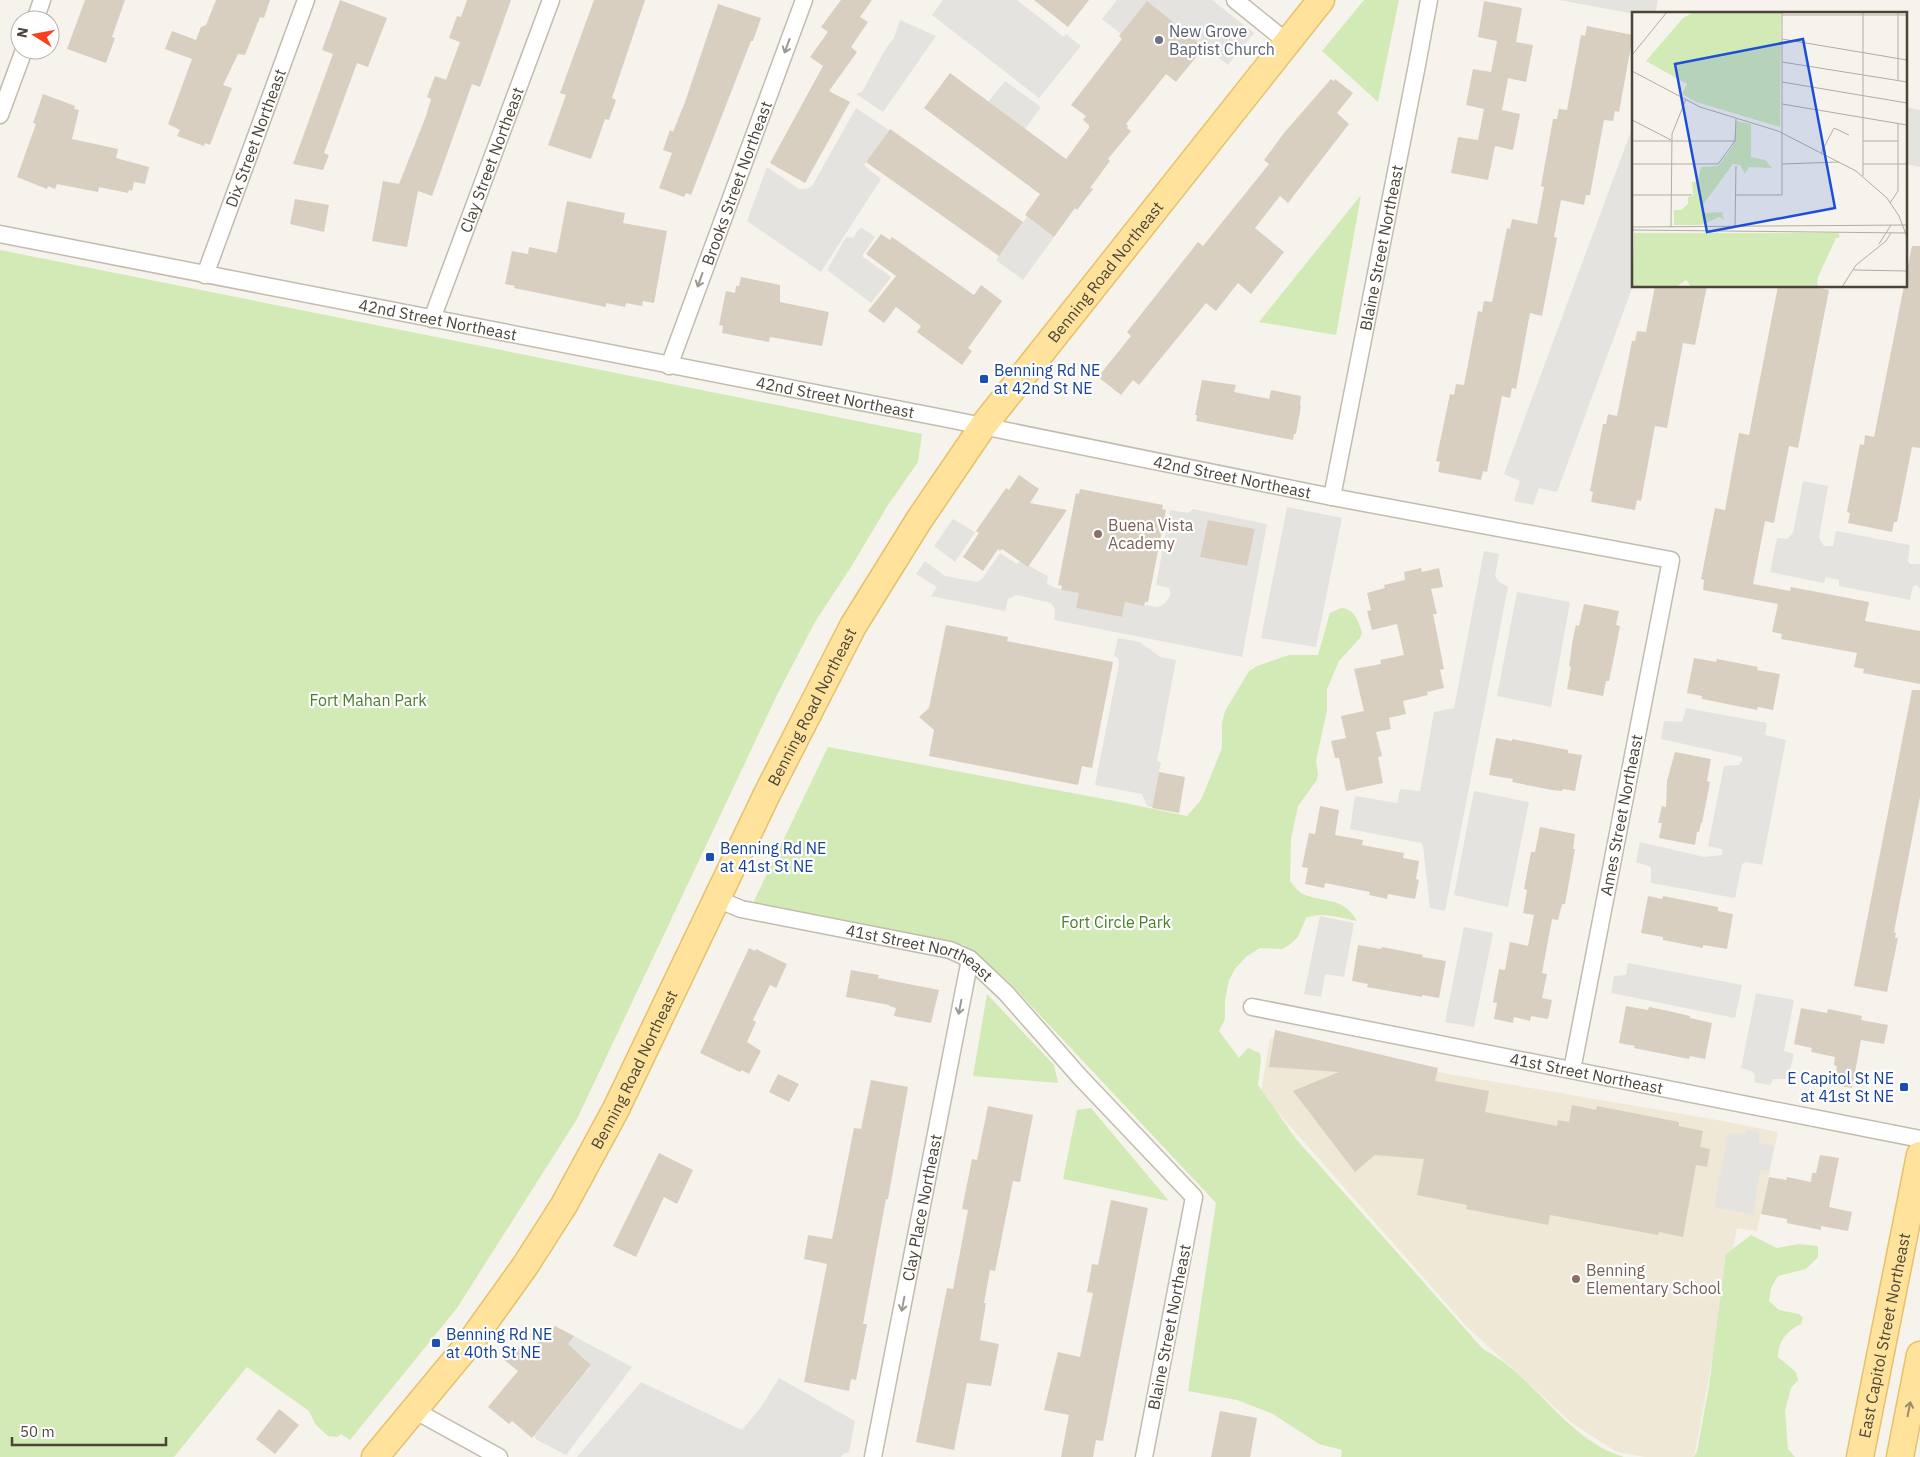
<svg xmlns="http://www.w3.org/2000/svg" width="1920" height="1457" viewBox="0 0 1920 1457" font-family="'IBM Plex Sans',sans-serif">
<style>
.education{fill:#efe8d6}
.green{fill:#d2eab5}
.parking{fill:#e5e3e0;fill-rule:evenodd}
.building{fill:#d8cfc1}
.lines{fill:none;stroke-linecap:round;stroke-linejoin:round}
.street-casing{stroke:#c2bbae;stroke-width:19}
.primary-casing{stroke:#e6c16a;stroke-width:29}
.street{stroke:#fff;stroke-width:16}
.primary{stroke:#ffe39c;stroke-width:26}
.oneway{stroke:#9c9892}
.oneway2{stroke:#9c8c66}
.worship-dot{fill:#6b7280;stroke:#fff;stroke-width:2}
.transit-dot{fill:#1a4fb4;stroke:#fff;stroke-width:2}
.education-dot{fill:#8d6e63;stroke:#fff;stroke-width:2}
.labels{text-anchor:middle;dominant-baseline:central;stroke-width:4.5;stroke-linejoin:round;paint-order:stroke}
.worship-label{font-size:16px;fill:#5b616d;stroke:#fff;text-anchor:start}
.street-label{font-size:16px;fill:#4b4439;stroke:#fff}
.transit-label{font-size:16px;fill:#164399;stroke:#fff;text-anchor:start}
.education-label{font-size:16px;fill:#785e54;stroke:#fff;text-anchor:start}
.park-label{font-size:16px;fill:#4a7f2a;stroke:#fff}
.inset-road{fill:none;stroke:#b2ada4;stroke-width:1}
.view{fill:#1d4ed8;fill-opacity:0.15;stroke:#1d4ed8;stroke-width:2.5}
.inset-edge{fill:none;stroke:#4b4439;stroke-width:2.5}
</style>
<rect width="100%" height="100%" fill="#f6f3ec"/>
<!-- education -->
<path class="education" d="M1270 1038 1420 1069 1723 1121 1778 1132 1757 1231 1737 1228 1694 1457H1645L1617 1452 1573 1424 1467 1327 1261 1093Z"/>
<!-- green -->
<g class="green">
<path d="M1364 0H1399L1378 102 1322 51Z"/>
<path d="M1361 195 1336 335 1259 322Z"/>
<path d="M0 250 922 434 918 462 888 505 851 567 815 622 777 695 577 1119 457 1308 350 1440 341 1434 337 1437 328 1436 315 1424 309 1411 247 1367 174 1457H0Z"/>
<path d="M1341 608C1355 609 1358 621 1362 632L1360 638 1339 661 1327 689V710L1316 761 1318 774 1317 780 1298 806 1291 839 1290 881C1294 886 1298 892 1305 895 1327 903 1343 897 1357 921 1340 918 1322 911 1306 918L1298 937 1288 946 1282 949 1260 948 1247 956 1235 969 1229 980 1225 1000V1019L1219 1031 1239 1058 1248 1048 1260 1053 1261 1059 1258 1085 1296 1139 1483 1349C1491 1354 1499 1358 1506 1364 1545 1394 1574 1442 1624 1457H1341L1342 1450 1319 1444 1273 1414 1237 1400 1188 1391 1216 1203 1007 980 964 945 753 903 828 747 1120 802 1187 816 1201 800 1222 748V723L1225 711 1249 671 1257 666 1289 655H1318L1330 613Z"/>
<path d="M987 994 1054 1065 1058 1083 973 1076Z"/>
<path d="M1091 1108 1169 1201 1063 1179 1077 1110Z"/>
<path d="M1751 1235 1777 1248 1799 1244 1818 1246V1257L1806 1269 1778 1276 1771 1288 1769 1301 1779 1310 1799 1314 1803 1318 1801 1324C1787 1331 1778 1341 1778 1357L1796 1372 1798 1380 1791 1388 1785 1411 1788 1449 1795 1457H1694L1697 1451 1709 1386 1726 1254Z"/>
</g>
<!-- parking -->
<g class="parking">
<path d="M943 0H1017L1064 37 1066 34 1081 46 1039 98 932 15Z"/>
<path d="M1117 0H1212L1254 33 1228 65 1147 2 1121 34 1102 19Z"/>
<path d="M1559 0H1658L1655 14H1634Z"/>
<path d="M900 20 936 36 883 112 856 94 862 92 886 48 894 38Z"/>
<path d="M1005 81 1041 107 1025 129 988 102Z"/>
<path d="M1906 107 1920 110V167L1906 164Z"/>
<path d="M856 108 889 130 864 165 881 179 821 272 747 221 767 167 799 189H806L812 186Z"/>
<path d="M1634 123V283L1557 492 1539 488 1533 505 1514 501 1520 481 1504 474Z"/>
<path d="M1027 217 1054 237 1023 280 996 260Z"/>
<path d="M862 228 875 237 862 256 891 277 871 303 827 270 846 237 853 238 859 229Z"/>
<path d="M1803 481 1828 486 1819 538 1824 546H1833L1836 531 1910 545 1908 561 1910 564H1920V589L1917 585 1913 586 1910 600 1839 586V580L1826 577 1824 583 1770 572 1777 538 1787 539 1793 533Z"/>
<path d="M1287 507 1342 518 1316 647 1261 638Z"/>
<path d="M1193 509 1267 524 1242 657 1054 620 1055 609 1051 603 1017 595 1008 599 1005 611 931 596 937 587 916 574 925 561 945 576 977 582 982 579 1000 553 1017 564 1019 561 1048 576 1047 583 1049 585 1061 590 1079 593 1077 608 1122 617 1125 602 1158 607 1165 603 1171 594 1169 588 1156 585 1170 510 1188 513ZM1208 520 1255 529 1247 566 1201 557Z"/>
<path d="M953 519 975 532 955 562 934 546Z"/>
<path d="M1484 551 1499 554 1495 576 1499 582 1508 587 1445 911 1430 908 1423 846 1421 843 1350 829 1355 796 1397 803 1400 789 1420 791 1434 712 1454 708Z"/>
<path d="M1517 592 1570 602 1551 707 1497 696Z"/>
<path d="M1118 638 1140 642 1160 657 1176 660 1157 761 1161 762 1152 807 1147 806 1142 794 1095 785 1119 664 1118 658 1114 656Z"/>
<path d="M1686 708 1767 723 1765 735 1786 740 1762 865 1746 862 1742 864 1735 898 1651 883V867L1636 862 1640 842 1704 857 1722 855 1723 851 1721 849 1708 846 1724 766 1739 765 1742 761V757L1661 739 1664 721 1682 722Z"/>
<path d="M1474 791 1529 802 1508 907 1454 895Z"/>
<path d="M1320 916 1354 923 1344 977 1325 974 1321 997 1304 994Z"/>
<path d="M1464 927 1493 933 1474 1027 1445 1022Z"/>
<path d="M1628 963 1742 985 1735 1018 1611 993 1614 976 1626 975Z"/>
<path d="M1756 993 1794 1000 1784 1051 1794 1054 1788 1076 1785 1079H1773L1770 1085 1754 1082 1755 1075 1751 1071 1741 1068Z"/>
<path d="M1746 1130 1759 1132V1143L1774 1146 1769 1170H1760L1753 1215 1714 1207 1729 1132 1745 1135Z"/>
<path d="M574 1336 632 1367 566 1455 537 1440 534 1436 591 1366 582 1356 581 1357 564 1347Z"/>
<path d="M779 1378 855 1421 849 1452 843 1454 841 1457H577L641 1382 742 1430 761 1407Z"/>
</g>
<!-- building -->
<g class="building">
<path d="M85 0H125L112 37 115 38 106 63 67 49Z"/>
<path d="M216 0H270L264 18 260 17 245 55 238 54 223 85 232 88 210 145 205 143 204 146 177 136 180 130 168 124 192 59 165 49 172 31 196 40 201 27 206 25Z"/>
<path d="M340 0 387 18 368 67 357 63 324 153 329 155 323 170 293 164 333 54 322 50Z"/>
<path d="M467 0H511L480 87 472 84 432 196 418 191 407 247 372 241 383 181 399 184 426 116 431 99 427 97 435 76 446 80 460 42 449 38 457 16 461 17Z"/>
<path d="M594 0H645L612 98 616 100 609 120 605 119 591 159 548 145 566 95 560 93Z"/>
<path d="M841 0H872L860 17 868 22 851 47 857 52 829 91 850 102 805 183 770 163 823 66 810 57 828 32 821 27Z"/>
<path d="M1034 0H1089L1068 27Z"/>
<path d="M1147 1 1204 47 1176 82 1166 74 1126 124 1128 126 1127 128 1131 131 1108 159 1110 161 1090 188 1093 189 1077 210 1075 208 1054 237 1025 215 1040 194 924 108 950 73 1066 159 1089 128V125L1083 120 1086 116 1071 105 1122 39 1119 36Z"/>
<path d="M1484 1 1522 8 1516 42 1533 45 1526 82 1508 78 1502 110 1520 114 1513 150 1495 146 1488 180 1451 173 1458 137 1478 140 1484 109 1466 105 1473 69 1491 72 1497 41 1478 37Z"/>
<path d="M718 4 761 18 753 41H751L691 195 686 193 684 197 659 188 672 153 663 150 670 130 673 132 685 102Z"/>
<path d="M1587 26 1633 35 1619 112 1615 111 1613 121 1604 120 1590 195H1586L1584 205 1561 200 1554 237 1557 238 1542 316 1530 313 1516 389 1512 388 1510 398 1502 396 1487 472 1483 471 1481 480 1438 472 1440 462 1436 461 1450 394 1454 395 1456 384 1464 385 1478 311 1482 312 1484 301 1492 302 1507 228 1510 229 1512 219 1537 224 1544 187 1541 186 1553 119H1557L1559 109 1567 110 1581 35 1585 36Z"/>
<path d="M1331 79 1334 81 1335 79 1353 93 1337 113 1349 124 1288 203 1280 196 1255 228 1284 252 1251 294 1238 283 1216 311 1206 303 1139 385 1133 380 1121 395 1098 377 1131 336 1127 332 1198 242 1203 246 1269 164 1264 160 1284 133Z"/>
<path d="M43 94 75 106 74 109 79 110 72 139 118 149 116 158 149 167 145 184 134 182 132 191 129 190 128 193 99 187 98 192 57 184 55 189 48 186 47 189 17 177 36 124 33 123Z"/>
<path d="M890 129 1023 222 999 256 866 162Z"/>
<path d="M295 199 329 205 324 232 290 224Z"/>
<path d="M567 201 625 213 623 223 667 231 654 303 643 301 642 306 626 303 625 307 606 303V307L514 288 515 286 505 284 512 251 528 254 529 247 557 253Z"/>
<path d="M881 234 890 240 892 237 974 295 981 285 1002 301 968 348 972 351 962 365 917 332 921 326 896 307 884 323 868 311 896 276 866 254Z"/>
<path d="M1912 246H1920V448L1912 447 1897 522H1894L1892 532 1848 523 1850 513 1847 512 1860 444 1864 445 1865 435 1874 437 1904 286H1906V275Z"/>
<path d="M741 277 780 285V302L829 312 822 346 770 337 769 342 722 333 723 326 719 325 726 291 735 293 736 286H739Z"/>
<path d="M1655 286H1707L1695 345 1683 343 1667 428 1655 426 1641 501 1637 500 1635 510 1591 502 1593 492 1590 491 1603 424H1606L1608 414 1617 416 1632 341H1635L1637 331 1646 332Z"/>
<path d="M1778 286H1810L1829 290 1798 448 1789 446 1774 523 1765 521 1753 584 1790 591 1791 587 1869 602 1865 621 1920 631V684L1863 673 1864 669 1854 667 1857 653 1781 639 1782 634 1772 632 1778 604 1703 590 1704 580 1701 579 1715 508 1725 510 1739 433 1749 435Z"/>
<path d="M1202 380 1236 385 1234 392 1269 399 1271 390 1301 396 1300 405 1301 406 1296 434H1294L1293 440 1196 421 1197 415H1195Z"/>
<path d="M1019 475 1039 489 1030 503 1067 510 1028 567 1002 549 1000 551 998 549 983 571 963 557 979 533 976 531 1006 488 1009 490Z"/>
<path d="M1080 489 1163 505 1162 509 1166 510 1148 602H1145L1144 606 1125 602 1122 617 1076 608 1079 593 1061 590 1062 586 1058 585 1076 493 1079 494Z"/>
<path d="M1208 520 1255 529 1247 566 1200 557Z"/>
<path d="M1421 568 1422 572 1439 568 1443 587 1431 589 1437 614H1433L1444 669 1440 670 1444 688 1427 692 1428 695 1403 701 1406 714 1389 718 1391 729 1376 732 1382 756 1378 757 1383 783 1346 791 1339 758H1335L1331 741 1346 738 1341 716 1364 711 1354 669 1381 664 1380 660 1404 655 1397 624 1372 630 1367 611 1371 610 1367 593 1385 588 1384 585 1405 580 1404 572Z"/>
<path d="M1584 604 1619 611 1616 625 1620 626 1617 642 1609 681H1606L1603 696 1567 689 1571 667 1569 666 1573 638 1576 625 1579 626Z"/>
<path d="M946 625 1008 637 1007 641 1113 662 1092 768 1082 766 1078 785 929 756 934 730 919 717 929 708Z"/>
<path d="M1694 658 1716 662 1717 659 1758 667 1757 670 1780 674 1773 710 1758 707 1757 710 1702 699V696L1687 693Z"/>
<path d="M1912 690H1920V797L1894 932 1896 933 1895 938H1898L1887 992 1854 986Z"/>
<path d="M1496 738 1512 741V739L1568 750V753L1582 755 1575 791 1563 789 1562 791 1552 790 1512 782 1513 779 1489 775Z"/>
<path d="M1675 752 1711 759 1707 781 1710 782 1702 823H1701L1699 832H1697L1695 845 1659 838 1662 823H1658L1662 806 1666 807 1667 781Z"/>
<path d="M1159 772 1185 777 1179 813 1152 808Z"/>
<path d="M1320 806 1339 810 1335 835 1363 840 1362 845 1404 853 1403 858 1419 861 1416 879 1419 880 1415 899 1388 894 1387 899 1369 895 1370 892 1325 883 1324 888 1305 884 1308 868 1302 867 1309 833 1315 834Z"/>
<path d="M1540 827 1575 834 1573 849H1575L1565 904H1562L1558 920 1552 919 1542 973 1547 974 1542 998 1552 1000 1548 1019 1531 1016 1530 1021 1514 1017 1513 1023 1494 1019 1497 1003 1493 1002 1499 969 1505 970 1510 942 1528 946 1534 915 1523 913 1527 890 1524 889 1531 852H1535Z"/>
<path d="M1648 896 1662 899 1663 896 1718 907V911L1733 914 1727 949 1703 945V948L1663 940V937L1641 933Z"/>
<path d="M1358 945 1381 949 1382 947 1423 955 1422 957 1446 961 1439 998 1422 995V997L1367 987 1368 984 1352 981Z"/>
<path d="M749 948 755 951 756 949 787 964 776 988 770 985 753 1020 756 1022 747 1042 761 1051 749 1074 742 1070 740 1072 700 1053Z"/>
<path d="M851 970 879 975 878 978 939 990 931 1023 894 1016 896 1008 889 1006V1005L846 997Z"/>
<path d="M1626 1006 1648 1010 1649 1007 1664 1010 1690 1016V1018L1712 1023 1705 1059 1690 1056 1689 1059 1634 1048 1635 1046 1619 1043Z"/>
<path d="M1801 1008 1827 1013 1828 1009 1862 1016 1861 1020 1888 1025 1884 1044 1861 1040 1852 1088 1834 1085 1837 1066 1834 1065 1835 1057 1811 1052 1812 1048 1794 1044Z"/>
<path d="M1275 1030 1438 1068 1435 1081 1489 1091 1485 1112 1557 1126 1558 1120 1569 1122 1572 1105 1596 1110 1597 1106 1679 1122V1126L1703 1131 1700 1147 1710 1149 1707 1167 1696 1165 1683 1237 1659 1232 1658 1235 1550 1215 1548 1225 1466 1209 1467 1205 1417 1195 1424 1159 1375 1155 1355 1172 1293 1091 1339 1072 1269 1067Z"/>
<path d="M778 1074 799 1084 789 1102 769 1092Z"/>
<path d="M871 1080 908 1087 888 1199H886L863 1324H867L856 1380 851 1379 849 1391 804 1382 827 1264 804 1259 808 1235 832 1239 854 1128 861 1129Z"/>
<path d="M988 1106 1033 1115 1020 1182 1013 1181 995 1271 990 1270 984 1303H986L980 1340 999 1344 991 1386 967 1383 954 1450 916 1442 947 1288 953 1289 968 1210 962 1209 972 1159 977 1160Z"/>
<path d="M659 1153 693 1170 677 1204 664 1197 636 1257 613 1246Z"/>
<path d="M1820 1155 1839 1158 1829 1207 1852 1212 1848 1231 1821 1226V1230L1787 1223V1219L1761 1214 1769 1177 1786 1180 1787 1177 1811 1182 1812 1173H1816Z"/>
<path d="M1111 1200 1148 1208 1103 1441 1096 1440 1093 1457H1061L1069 1415 1044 1410 1058 1352 1080 1357 1093 1293 1087 1292 1092 1264 1098 1265Z"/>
<path d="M555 1326 574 1336 568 1344 591 1365 532 1438 512 1421 509 1424 488 1407 518 1371 503 1359 515 1345 528 1356 543 1336 545 1337Z"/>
<path d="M279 1409 299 1425 275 1454 256 1439Z"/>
<path d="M1220 1411 1257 1418 1250 1457H1211Z"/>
</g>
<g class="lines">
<defs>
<g id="street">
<path d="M1235 0 1287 42"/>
<path d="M35 20 42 0"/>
<path d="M0 115 24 50"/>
<path id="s1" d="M0 234 948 419 1332 497 1671 560 1572 1070"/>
<path id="s2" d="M205 275 306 0"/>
<path id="s3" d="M432 319 551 0"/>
<path id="s4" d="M669 366 804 0"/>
<path id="s5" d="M1332 497 1417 65 1429 0"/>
<path id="s6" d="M717 899 741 909 950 950 970 959 1006 993 1080 1077 1194 1197 1144 1457"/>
<path id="s7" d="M1252 1007 1920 1139"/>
<path d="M414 1410 499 1457"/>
<path id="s8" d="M873 1457 970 959"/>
</g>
<g id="primary">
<path id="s9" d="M375 1457 472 1340 525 1266 564 1205 616 1109 767 794 853 626 919 520 983 426 1321 0"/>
<path id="s10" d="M1860 1457 1920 1155"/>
<path d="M1900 1457 1920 1355"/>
</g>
</defs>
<!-- street casing -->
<use href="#street" class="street-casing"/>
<!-- primary casing -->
<use href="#primary" class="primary-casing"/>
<!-- street -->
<use href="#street" class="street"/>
<!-- primary -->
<use href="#primary" class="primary"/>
</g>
<!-- one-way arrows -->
<defs><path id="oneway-shaft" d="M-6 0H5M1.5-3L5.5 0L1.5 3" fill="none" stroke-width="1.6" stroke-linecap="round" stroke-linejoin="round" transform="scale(1.25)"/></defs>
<g class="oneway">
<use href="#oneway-shaft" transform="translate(787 46) rotate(110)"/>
<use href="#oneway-shaft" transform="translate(700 280) rotate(110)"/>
<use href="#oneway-shaft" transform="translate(960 1007) rotate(101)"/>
<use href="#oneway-shaft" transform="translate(903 1304) rotate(101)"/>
</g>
<use class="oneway2" href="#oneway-shaft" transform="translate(1909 1409) rotate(-79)"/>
<!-- markers -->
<circle class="worship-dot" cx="1159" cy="40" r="5"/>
<g class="transit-dot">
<rect x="979" y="374" width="10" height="10" rx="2.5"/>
<rect x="705" y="852" width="10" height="10" rx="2.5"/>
<rect x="1899" y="1082" width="10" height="10" rx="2.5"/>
<rect x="431" y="1338" width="10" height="10" rx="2.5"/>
</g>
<g class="education-dot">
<circle cx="1098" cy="534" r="5"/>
<circle cx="1576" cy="1279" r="5"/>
</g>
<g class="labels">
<!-- worship labels -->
<g class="worship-label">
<text x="1169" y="31">New Grove<tspan x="1169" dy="18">Baptist Church</tspan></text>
</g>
<!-- street labels -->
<g class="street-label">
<text stroke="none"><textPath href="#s2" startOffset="146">Dix Street Northeast</textPath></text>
<text stroke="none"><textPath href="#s3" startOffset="170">Clay Street Northeast</textPath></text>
<text stroke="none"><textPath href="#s4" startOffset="195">Brooks Street Northeast</textPath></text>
<text stroke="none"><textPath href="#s5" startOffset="254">Blaine Street Northeast</textPath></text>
<text stroke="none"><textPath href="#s9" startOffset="1398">Benning Road Northeast</textPath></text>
<text stroke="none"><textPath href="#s1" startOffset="446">42nd Street Northeast</textPath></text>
<text stroke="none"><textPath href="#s1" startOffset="851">42nd Street Northeast</textPath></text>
<text stroke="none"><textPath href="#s1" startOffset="1256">42nd Street Northeast</textPath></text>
<text stroke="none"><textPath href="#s9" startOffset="872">Benning Road Northeast</textPath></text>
<text transform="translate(1621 815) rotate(-79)">Ames Street Northeast</text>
<text stroke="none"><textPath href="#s6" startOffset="211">41st Street Northeast</textPath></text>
<text stroke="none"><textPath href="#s9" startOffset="468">Benning Road Northeast</textPath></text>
<text stroke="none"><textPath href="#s7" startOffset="341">41st Street Northeast</textPath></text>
<text stroke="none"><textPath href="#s8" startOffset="254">Clay Place Northeast</textPath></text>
<text transform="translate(1169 1327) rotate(-79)">Blaine Street Northeast</text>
<text stroke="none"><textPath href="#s10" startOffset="124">East Capitol Street Northeast</textPath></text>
</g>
<!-- transit labels -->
<g class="transit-label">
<text x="994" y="370">Benning Rd NE<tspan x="994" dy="18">at 42nd St NE</tspan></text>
<text x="720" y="848">Benning Rd NE<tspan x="720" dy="18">at 41st St NE</tspan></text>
<text x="1894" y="1078" text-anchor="end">E Capitol St NE<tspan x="1894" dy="18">at 41st St NE</tspan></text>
<text x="446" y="1334">Benning Rd NE<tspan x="446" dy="18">at 40th St NE</tspan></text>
</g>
<!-- education labels -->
<g class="education-label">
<text x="1108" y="525">Buena Vista<tspan x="1108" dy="18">Academy</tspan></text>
<text x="1586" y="1270">Benning<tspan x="1586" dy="18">Elementary School</tspan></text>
</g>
<!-- park labels -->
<g class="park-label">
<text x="368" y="700">Fort Mahan Park</text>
<text x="1116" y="922">Fort Circle Park</text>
</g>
</g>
<!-- overview -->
<g transform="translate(1632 12)">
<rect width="275" height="275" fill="#f6f3ec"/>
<path d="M62 0H149L148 115 64 90 50 82 55 72 14 49 51 6ZM104 109 119 112V145L133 148 140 156 117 155 113 162 108 153 101 152 70 194 71 201 90 200 92 208 87 205 70 213H42V198H49L56 192V185L61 184 60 170 66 169 69 155 86 154 102 132ZM2 221H206L208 225 204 226 186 265 185 273 189 275H59L54 268 44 275H0Z" fill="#d2eab5"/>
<path class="inset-road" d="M150 3H275M150 27 275 48M0 43 35 0M150 50 275 70M0 59 68 95 146 119 224 159 255 186 267 204 275 225M266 69V0M150 70 275 91M150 92 275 113M0 108 39 128M0 129H103M231 129H266M189 141 202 116 217 123M0 152H86L103 129 104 107M150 152 207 150M231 152H275M231 164V0M0 183H60M103 183H150V0M258 191 266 179V111M103 214 104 154M0 215 275 213M39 215 40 122 54 87M0 218 275 221M247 232 259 213M222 258 275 259M210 275 224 253 254 229 259 221"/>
<path class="view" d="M171 27 203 196 75 220 43 52Z"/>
<rect width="275" height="275" class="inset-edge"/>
</g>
<!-- north arrow -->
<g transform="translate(35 35) rotate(281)"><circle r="24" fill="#ffffff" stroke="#b7b4b0"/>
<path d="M0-4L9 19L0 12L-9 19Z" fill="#fc3f1d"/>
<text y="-8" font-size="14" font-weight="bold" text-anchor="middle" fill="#4b4439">N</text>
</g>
<!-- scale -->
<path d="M12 1437v8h154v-8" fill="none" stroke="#4b4439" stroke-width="2.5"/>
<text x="20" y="1437" font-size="15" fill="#4b4439" stroke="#ffffff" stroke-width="4" paint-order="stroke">50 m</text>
</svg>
